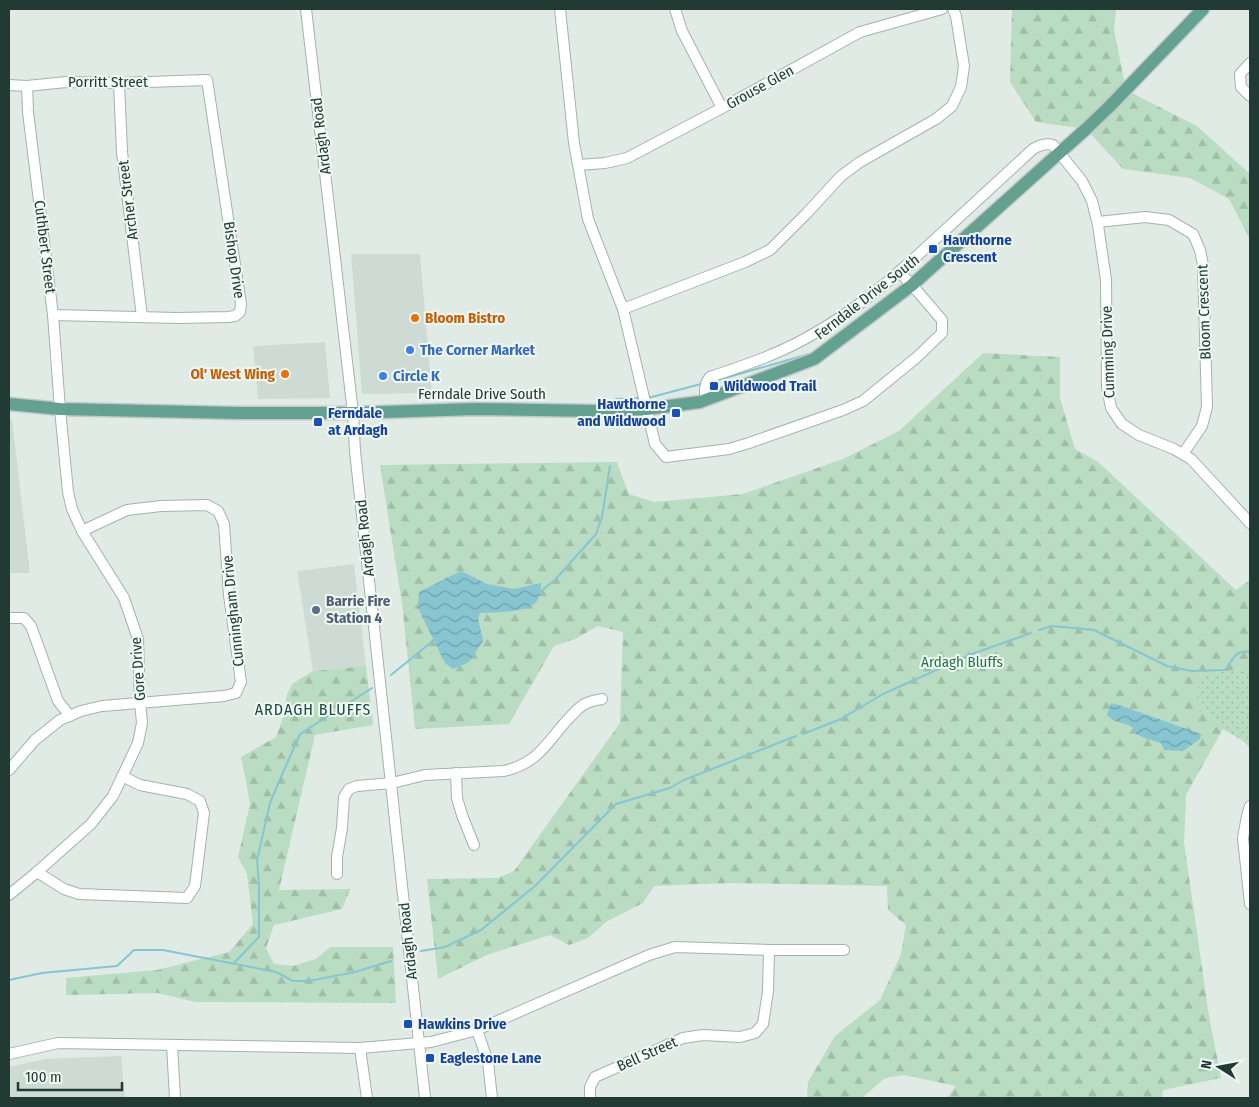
<svg xmlns="http://www.w3.org/2000/svg" width="1259" height="1107" viewBox="0 0 1259 1107" font-family="'Fira Sans Condensed',sans-serif">
<style>
.built{fill:#cedbd5}
.grass{fill:url(#grass-dots)}
.forest{fill:url(#forest-firs)}
.water{fill:url(#water-waves)}
.lines{fill:none;stroke-linecap:round;stroke-linejoin:round}
.stream{stroke:#87c5d1;stroke-width:2}
.minor-casing{stroke:#a3b3ad;stroke-width:12}
.major-casing{stroke:#c1c8c6;stroke-width:15}
.minor{stroke:#fff;stroke-width:10}
.major{stroke:#64a191;stroke-width:12}
.transit-dot{fill:#1a4fb4;stroke:#f0f8f4;stroke-width:2}
.food-dot{fill:#e8710a;stroke:#f0f8f4;stroke-width:2}
.shop-dot{fill:#3f7fe0;stroke:#f0f8f4;stroke-width:2}
.service-dot{fill:#5c6f8a;stroke:#f0f8f4;stroke-width:2}
.labels{text-anchor:middle;dominant-baseline:central;stroke-width:4;stroke-linejoin:round;paint-order:stroke}
.street-label{font-size:15px;fill:#213b34;stroke:#f0f8f4}
.transit-label{font-size:15px;font-weight:bold;fill:#164399;stroke:#f0f8f4;text-anchor:start}
.food-label{font-size:15px;font-weight:bold;fill:#c56008;stroke:#f0f8f4;text-anchor:start}
.shop-label{font-size:15px;font-weight:bold;fill:#366cbe;stroke:#f0f8f4;text-anchor:start}
.service-label{font-size:15px;font-weight:bold;fill:#4e5e75;stroke:#f0f8f4;text-anchor:start}
.park-label{font-size:15px;fill:#2b7247;stroke:#f0f8f4}
.neighbourhood-label{font-size:16px;letter-spacing:1px;fill:#1d4d42;stroke:#f0f8f4}
</style>
<defs>
<pattern id="grass-dots" width="8" height="8" patternUnits="userSpaceOnUse" patternTransform="scale(1.25)"><rect width="8" height="8" fill="#b9dcc2"/><path d="M2 2h.1M6 6h.1" fill="none" stroke="#9fbea7" stroke-width="1.8" stroke-linecap="round"/></pattern>
<pattern id="forest-firs" width="22" height="20" patternUnits="userSpaceOnUse" patternTransform="scale(1.25)"><rect width="22" height="20" fill="#b9dcc2"/><path d="M5 1l3.5 6h-7zM16 11l3.5 6h-7z" fill="#9fbea7"/></pattern>
<pattern id="water-waves" width="16" height="10" patternUnits="userSpaceOnUse" patternTransform="scale(1.25)"><rect width="16" height="10" fill="#87c5d1"/><path d="M0 5q4-4 8 0t8 0" fill="none" stroke="#6ea1aa"/></pattern>
</defs>
<rect width="100%" height="100%" fill="#e0ebe6"/>
<!-- built -->
<g class="built">
<path d="M351 254H420L432 393 362 394Z"/>
<path d="M325 342 330 398 258 399 253 346Z"/>
<path d="M9 419H12L30 573H9Z"/>
<path d="M354 564 366 666 313 671 297 571Z"/>
<path d="M121 1056 125 1098H9V1067L45 1059Z"/>
</g>
<!-- grass -->
<path class="grass" d="M1250 667V748L1243 741 1223 729 1197 698 1198 676Z"/>
<!-- forest -->
<g class="forest">
<path d="M1012 9H1116L1114 30 1126 90 1197 126 1250 174V239L1229 199 1190 178 1123 169 1086 129 1036 122 1010 82Z"/>
<path d="M983 353 1060 357V398L1075 449 1097 461 1236 590 1250 580V667L1198 676 1197 698 1223 729 1186 795 1184 842 1209 1016 1221 1078 1163 1090 1162 1098H947L956 1086 904 1075 885 1078 862 1098H807L808 1082 835 1036 880 1000 901 954 906 925 888 910 887 886 730 883 654 886 643 903 606 922 588 938 569 945 550 935 487 955 438 979 427 879 498 878 514 871 620 723 623 632 598 626 575 639 554 646 509 724 415 729 402 603 380 465 617 462 623 479 629 494 654 502 743 494 843 459 899 431Z"/>
<path d="M366 666 373 725 315 735 279 890 350 889 342 909 274 925 266 948 274 964 293 966 316 959 330 947H393L396 1003 195 1002 158 993 66 995V978L157 970 229 952 253 924 247 874 238 857 250 804 246 781 241 757 276 737 283 718 287 695 292 684 313 671Z"/>
</g>
<!-- water -->
<g class="water">
<path d="M461 571 487 584 514 589 541 583C541 589 540 597 536 602 527 613 494 612 480 613L478 618 483 641 469 662 453 669 445 663 418 608 419 592Z"/>
<path d="M1111 703 1119 705 1201 734 1200 739 1183 751 1164 750 1161 743 1147 739 1136 734 1131 726 1113 720 1107 715Z"/>
</g>
<g class="lines">
<!-- stream -->
<g class="stream">
<path d="M718 380 809 354"/>
<path d="M648 398 701 384"/>
<path d="M616 399 640 398"/>
<path d="M541 591 555 580 596 534 602 517 610 466"/>
<path d="M1039 630 1052 626 1094 630 1167 666 1192 671 1225 670C1233 660 1235 649 1250 652"/>
<path d="M391 675 434 640"/>
<path d="M803 734 841 719 883 694 972 654 1031 633"/>
<path d="M421 951 445 947 481 930 535 886 616 804 670 788 684 780 796 736"/>
<path d="M234 963 259 937V886L257 860 270 803 281 777 300 734 372 688"/>
<path d="M9 980 42 973 117 966 134 950H163L276 972 293 981H309L355 972 391 961"/>
</g>
<defs>
<g id="minor">
<path d="M306 9 353 413 355 451 425 1098"/>
<path d="M560 9 574 143 588 219 623 309 655 444 666 457 729 449 749 443 843 410 863 401 916 358 942 333V320L912 285 899 272"/>
<path d="M675 9 682 31 722 108"/>
<path d="M1250 63 1240 74 1241 87 1250 96"/>
<path d="M119 83 122 152 142 317"/>
<path d="M9 85 27 86 66 82 119 83 207 80 241 304 240 312 235 316 228 317 178 318 53 315"/>
<path d="M579 165 605 163 627 158 722 108 860 32 942 9"/>
<path d="M1098 222 1145 217 1169 220 1193 234 1200 250 1203 265 1207 407 1202 426 1183 454"/>
<path d="M623 309 745 262 770 250 807 213 841 176 860 162 936 119 952 106 961 87 964 66 956 16 953 9"/>
<path d="M705 400C705 391 704 384 710 377 746 365 782 353 815 333 863 306 903 269 943 232 973 204 1003 177 1033 149 1040 145 1046 143 1053 145L1082 181 1092 201 1098 225 1106 280 1107 387 1111 408 1122 424 1139 435 1174 449 1191 459 1250 523"/>
<path d="M9 618H24L31 626 58 701 70 716"/>
<path d="M9 770 35 740 60 720 81 711 102 706 224 696 236 693 241 682 229 595 224 524 218 511 207 505 161 506 127 510 82 531"/>
<path d="M456 773 457 798 462 815 474 845"/>
<path d="M1250 806 1247 816 1243 838 1250 904"/>
<path d="M37 872 64 889 79 894 187 898 195 886 204 813 200 801 187 794 140 785 122 776"/>
<path d="M337 874V857L342 828 344 797 349 789 357 786 392 783 425 775 504 771C542 762 547 740 572 715 576 711 581 705 587 703 591 701 597 700 602 699"/>
<path d="M9 895 37 872 91 824 113 796 138 743 142 723 140 702 138 639 124 598 82 531 72 509 68 492 60 409 53 315 28 112 27 86"/>
<path d="M477 1030 488 1062 492 1098"/>
<path d="M172 1045 175 1098"/>
<path d="M360 1048 367 1098"/>
<path d="M9 1054 58 1043 360 1048 431 1042 477 1030 649 955 675 947 769 950H844"/>
<path d="M590 1098V1087L595 1077 683 1038 703 1035 740 1037 755 1033 763 1024 768 991 769 950"/>
</g>
<path id="major" d="M9 404 60 409 237 413H353L475 409 598 411 647 409 700 402 814 359 912 285 1086 129 1110 106 1203 9"/>
</defs>
<!-- minor casing -->
<use href="#minor" class="minor-casing"/>
<!-- major casing -->
<use href="#major" class="major-casing"/>
<!-- minor -->
<use href="#minor" class="minor"/>
<!-- major -->
<use href="#major" class="major"/>
</g>
<!-- markers -->
<g class="transit-dot">
<rect x="928" y="244" width="10" height="10" rx="2.5"/>
<rect x="709" y="381" width="10" height="10" rx="2.5"/>
<rect x="671" y="408" width="10" height="10" rx="2.5"/>
<rect x="313" y="417" width="10" height="10" rx="2.5"/>
<rect x="403" y="1019" width="10" height="10" rx="2.5"/>
<rect x="425" y="1053" width="10" height="10" rx="2.5"/>
</g>
<g class="food-dot">
<circle cx="415" cy="318" r="5"/>
<circle cx="285" cy="374" r="5"/>
</g>
<g class="shop-dot">
<circle cx="410" cy="350" r="5"/>
<circle cx="383" cy="376" r="5"/>
</g>
<circle class="service-dot" cx="316" cy="610" r="5"/>
<g class="labels">
<!-- street labels -->
<g class="street-label">
<text x="108" y="82">Porritt Street</text>
<text transform="translate(760 87) rotate(-29)">Grouse Glen</text>
<text transform="translate(321 136) rotate(-97)">Ardagh Road</text>
<text transform="translate(128 200) rotate(-97)">Archer Street</text>
<text transform="translate(45 247) rotate(83)">Cuthbert Street</text>
<text transform="translate(234 260) rotate(82)">Bishop Drive</text>
<text transform="translate(867 297) rotate(-38)">Ferndale Drive South</text>
<text transform="translate(1204 312) rotate(-92)">Bloom Crescent</text>
<text transform="translate(1108 352) rotate(-92)">Cumming Drive</text>
<text x="482" y="394">Ferndale Drive South</text>
<text transform="translate(365 538) rotate(-96)">Ardagh Road</text>
<text transform="translate(233 611) rotate(-96)">Cunningham Drive</text>
<text transform="translate(138 669) rotate(-94)">Gore Drive</text>
<text transform="translate(408 941) rotate(-96)">Ardagh Road</text>
<text transform="translate(647 1054) rotate(-24)">Bell Street</text>
</g>
<!-- transit labels -->
<g class="transit-label">
<text x="943" y="240">Hawthorne<tspan x="943" dy="17">Crescent</tspan></text>
<text x="724" y="386">Wildwood Trail</text>
<text x="666" y="404" text-anchor="end">Hawthorne<tspan x="666" dy="17">and Wildwood</tspan></text>
<text x="328" y="413">Ferndale<tspan x="328" dy="17">at Ardagh</tspan></text>
<text x="418" y="1024">Hawkins Drive</text>
<text x="440" y="1058">Eaglestone Lane</text>
</g>
<!-- food labels -->
<g class="food-label">
<text x="425" y="318">Bloom Bistro</text>
<text x="275" y="374" text-anchor="end">Ol' West Wing</text>
</g>
<!-- shop labels -->
<g class="shop-label">
<text x="420" y="350">The Corner Market</text>
<text x="393" y="376">Circle K</text>
</g>
<!-- service labels -->
<g class="service-label">
<text x="326" y="601">Barrie Fire<tspan x="326" dy="17">Station 4</tspan></text>
</g>
<!-- park labels -->
<g class="park-label">
<text x="962" y="662">Ardagh Bluffs</text>
</g>
<!-- neighbourhood labels -->
<g class="neighbourhood-label">
<text x="313" y="709">ARDAGH BLUFFS</text>
</g>
</g>
<!-- border -->
<rect width="1259" height="1107" fill="none" stroke="#213b34" stroke-width="20"/>
<!-- north arrow -->
<g transform="translate(1219 1067) rotate(281)" stroke="#f0f8f4" stroke-width="4" paint-order="stroke">
<path d="M0-4L9 19L0 12L-9 19Z" fill="#213b34"/>
<text y="-8" font-size="14" font-weight="bold" text-anchor="middle" fill="#213b34">N</text>
</g>
<!-- scale -->
<path d="M18 1082v8h104v-8" fill="none" stroke="#213b34" stroke-width="2.5"/>
<text x="25" y="1082" font-size="15" fill="#213b34" stroke="#f0f8f4" stroke-width="4" paint-order="stroke">100 m</text>
</svg>
